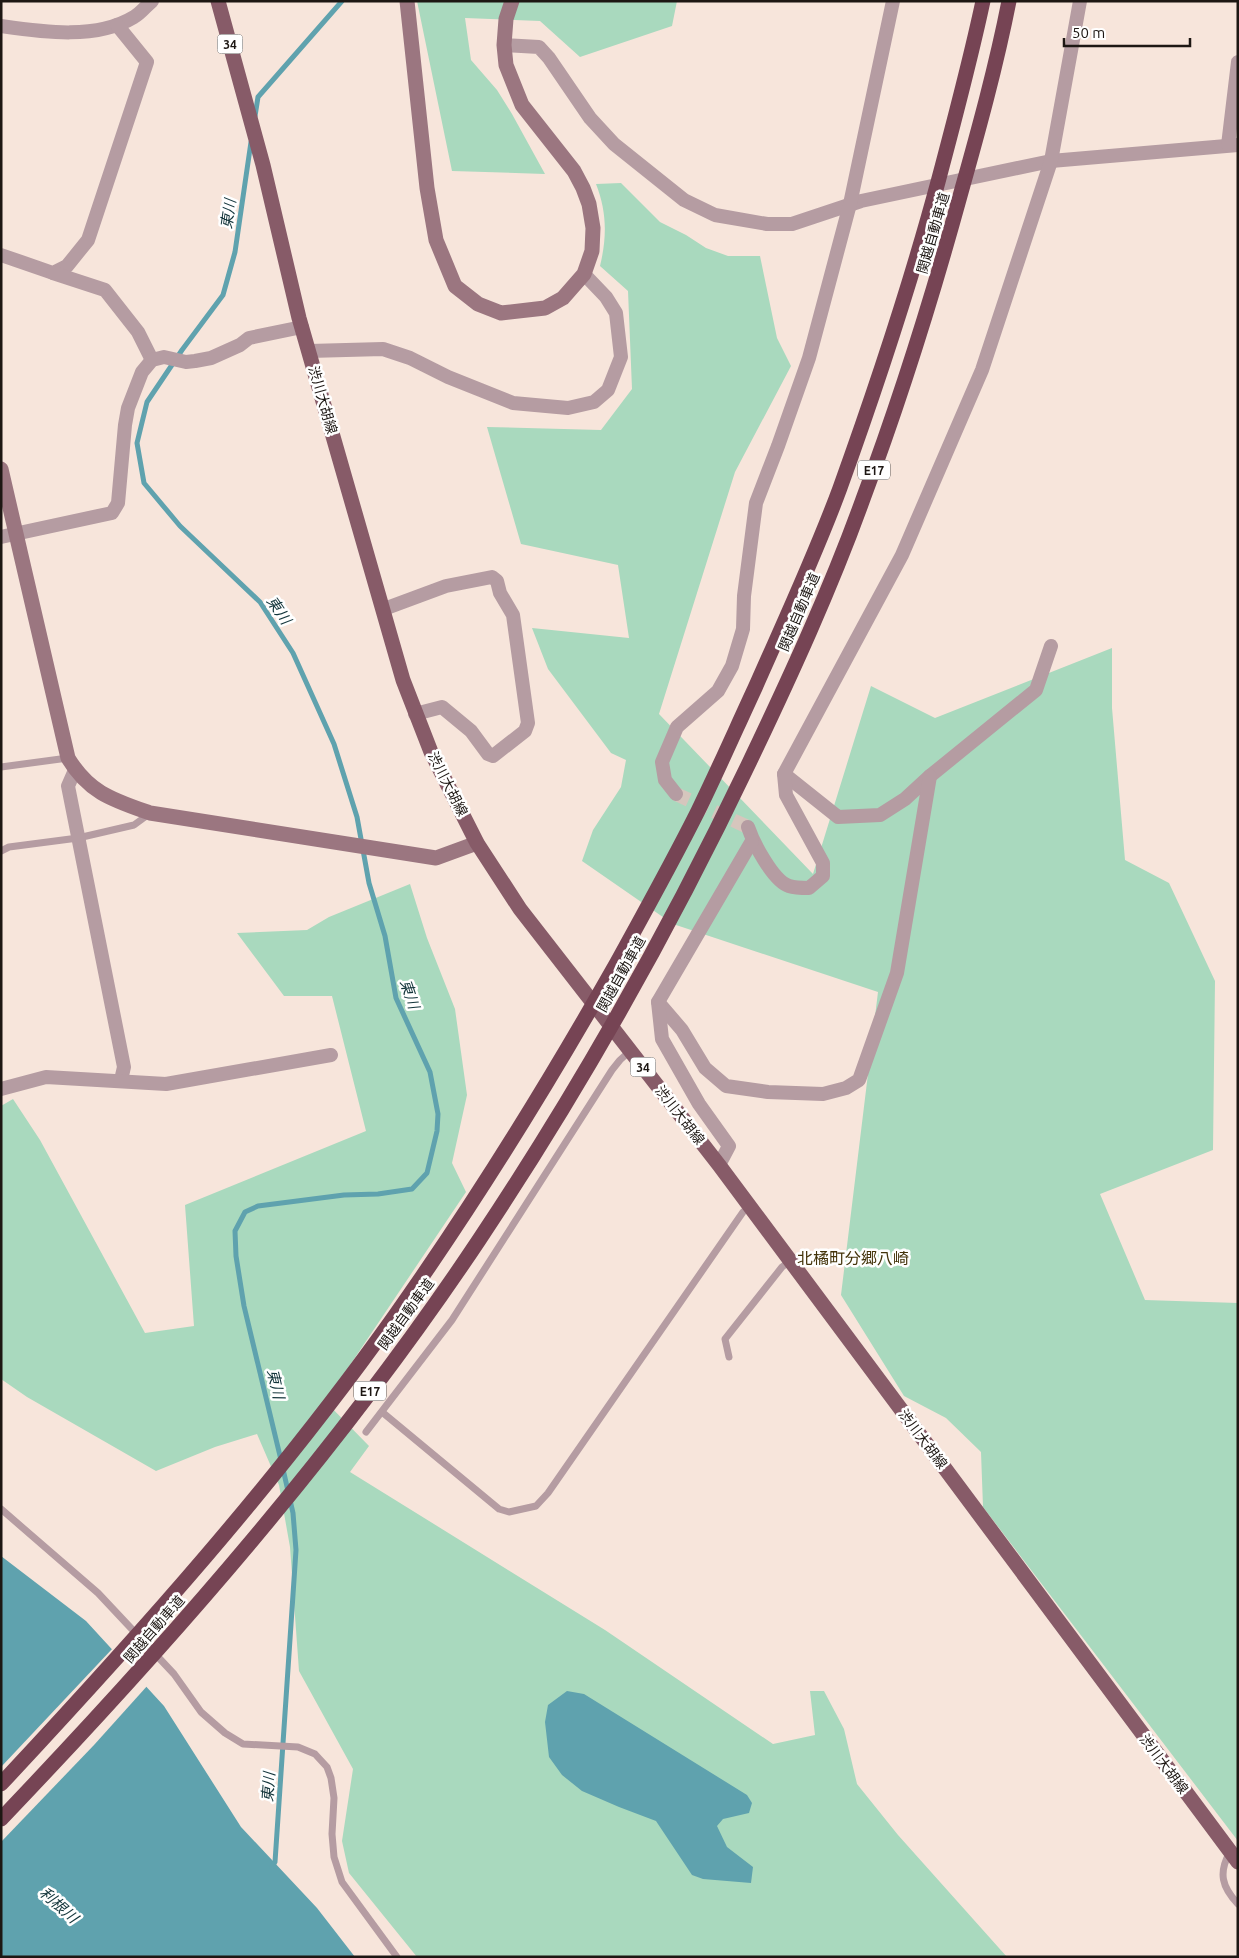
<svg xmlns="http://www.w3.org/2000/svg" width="1239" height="1958" viewBox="0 0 1239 1958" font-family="Ubuntu,'Noto Sans JP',sans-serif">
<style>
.green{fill:#a9d9be}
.water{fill:#5fa2ae}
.pier{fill:#f7e5db}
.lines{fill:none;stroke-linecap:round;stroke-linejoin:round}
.stream{stroke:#5fa2ae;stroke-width:5}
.street-tunnel{stroke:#d6c6bd;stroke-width:14;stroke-dasharray:14 7;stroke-linecap:butt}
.lane{stroke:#b59ca2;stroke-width:7}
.street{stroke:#b59ca2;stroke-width:14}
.secondary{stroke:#9b7680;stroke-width:15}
.primary{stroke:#875b68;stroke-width:15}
.highway{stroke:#764454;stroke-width:15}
.labels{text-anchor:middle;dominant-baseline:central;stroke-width:5;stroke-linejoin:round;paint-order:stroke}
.shield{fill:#fff;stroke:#615d5a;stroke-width:1}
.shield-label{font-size:12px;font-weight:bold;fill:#1d1713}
.street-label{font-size:14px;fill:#1d1713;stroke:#fff}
.water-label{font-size:15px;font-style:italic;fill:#12343a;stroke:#fff}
.quarter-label{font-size:16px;fill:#43330a;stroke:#fff}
</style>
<rect width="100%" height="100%" fill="#f7e5db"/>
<!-- green -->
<g class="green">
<path d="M417 1H677L672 26 580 57 540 21 465 18 471 60 497 90 512 114 545 174 452 171Z"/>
<path d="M621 183 660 222 686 235 706 248 728 256H760L777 338 791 366 735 472 659 714 813 874 871 686 935 718 1112 648V708L1125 860 1169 883 1215 981 1213 1150 1100 1194 1145 1300 1238 1303V1841L983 1507 981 1452 946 1418 904 1396 841 1295 878 992 673 924 582 861 593 830 621 787 626 760 611 753 548 669 532 628 629 638 618 565 521 544 487 427 601 430 632 389 628 291 600 266C607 237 607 212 596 184Z"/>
<path d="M410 884 427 938 455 1009 467 1095 452 1163 466 1192 344 1374 324 1400 369 1446 350 1472 605 1630 773 1744 815 1735 810 1691H824L844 1729 857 1784 898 1835 1007 1957H417L349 1873 342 1841 353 1769 299 1671 290 1547 279 1485 257 1434 215 1447 156 1471 27 1397 1 1379V1106L13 1099 40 1140 145 1333 194 1326 185 1205 366 1131 332 996H284L237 933 307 930 329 917Z"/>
</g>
<!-- water -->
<g class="water">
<path d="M1 1556 86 1621 164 1706 241 1827 317 1908 355 1957H1Z"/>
<path d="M567 1691 584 1694 747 1795 752 1803 749 1813 723 1819 717 1826 727 1847 753 1867 751 1883 703 1879 692 1875 656 1821 619 1807 582 1791 562 1775 549 1757 545 1722 548 1705Z"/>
</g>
<!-- pier -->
<path class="pier" d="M113 1648 148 1685 94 1745 1 1842V1767Z"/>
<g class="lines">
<!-- stream -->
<g class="stream">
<path d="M255 116 258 97 342 1"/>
<path d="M251 142 235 252 223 295 182 350 147 402 137 443 144 483 180 526 260 602 293 653 334 744 357 817 369 883 385 936 396 998 430 1072 438 1114 437 1131 427 1173 412 1189 378 1194 344 1195 258 1206 245 1212 235 1231 236 1256 244 1306 281 1460"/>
<path d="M272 1867 275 1862 296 1550 293 1513 283 1469"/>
</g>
<!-- street-tunnel -->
<path class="street-tunnel" d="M676 794 748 827"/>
<!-- lane -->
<g class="lane">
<path d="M1 767 68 758"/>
<path d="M1 851 9 847 78 838 134 825 149 814"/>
<path d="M729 1357 725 1339 782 1267 790 1261"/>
<path d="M382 1412 499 1509 509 1512 536 1506 548 1493 743 1212"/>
<path d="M366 1432 452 1320 612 1070 620 1060 630 1051"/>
<path d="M1 1509 98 1593 174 1674 201 1712 225 1733 243 1744 298 1747 315 1754 327 1767 331 1778 334 1798 332 1834 334 1857 342 1882 397 1957"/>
<path d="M1230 1852C1218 1873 1222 1887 1238 1904"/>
</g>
<!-- street -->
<g class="street">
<path d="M1 26C43 32 96 40 134 17 141 13 146 6 152 1"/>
<path d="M504 45 539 47 549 58 590 118 614 144 684 200 715 215 767 224H792L861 201 1051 161 1238 145"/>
<path d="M1228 145 1238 62"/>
<path d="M1 255 53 273 67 266 88 240 147 62 117 25"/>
<path d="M53 273 105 290 138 332 152 360"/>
<path d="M309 351 383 349 410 358 448 377 513 403 568 408 594 402 608 390 621 357 616 313 606 297 584 274"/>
<path d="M1 537 112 513 118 503 125 425 128 408 142 372 152 360 164 357 186 362 195 361 211 358 240 345 249 338 302 327"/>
<path d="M384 609 446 586 492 577 497 581 500 593 513 615 528 723 525 731 493 756 488 754 471 731 442 707 415 714"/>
<path d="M75 770 68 786 124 1067 121 1080"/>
<path d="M784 774 838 817 880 815 905 799 930 776 1036 690 1051 646"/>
<path d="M676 794 665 780 662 762 677 727 718 691 732 666 743 629 744 596 756 503 778 446 809 358 850 204 893 1"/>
<path d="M748 827C753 842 773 881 789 886 795 888 803 888 809 888L823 876V863L786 795 784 774 902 555 982 370 1051 161 1080 1"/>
<path d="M658 1002 682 1030 705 1068 726 1086 768 1092 823 1094 846 1088 859 1080 897 973 930 776"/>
<path d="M1 1089 46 1077 166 1084 331 1055"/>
<path d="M719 1165 729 1146 699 1104 662 1039 658 1002 752 841"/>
</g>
<!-- secondary -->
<g class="secondary">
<path d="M407 1 427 188 436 240 455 286 478 304 501 313 545 308 563 298 584 274 592 251 593 228 589 204 583 188 574 171 522 105 506 65 504 45 506 19 512 1"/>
<path d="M1 469 68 758C89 793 113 800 150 813L436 858 477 843"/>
</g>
<!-- primary -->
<path class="primary" d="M218 1 263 165 299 318 403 680 431 752 477 843 520 909 719 1165 1238 1862"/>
<!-- highway -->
<g class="highway">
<path d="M1 1784C140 1635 276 1483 394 1317 474 1204 547 1086 615 966 643 915 672 863 698 811 718 770 736 729 755 688 784 622 815 556 840 488 876 388 910 286 938 182 954 122 970 62 983 1"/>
<path d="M1 1819C173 1639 341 1447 479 1240 581 1087 671 927 750 761 791 675 831 588 863 499 900 400 932 298 960 196 978 132 996 67 1009 1"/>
</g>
</g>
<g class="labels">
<!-- shield labels -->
<g class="shield">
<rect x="217.5" y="34.5" width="25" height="19" rx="4"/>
<rect x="858" y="460.5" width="32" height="19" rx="4"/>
<rect x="630.5" y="1057.5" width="25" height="19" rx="4"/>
<rect x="354" y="1381.5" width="32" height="19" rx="4"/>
</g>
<g class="shield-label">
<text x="230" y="44">34</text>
<text x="874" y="470">E17</text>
<text x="643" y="1067">34</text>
<text x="370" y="1391">E17</text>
</g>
<!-- street labels -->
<g class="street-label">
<text transform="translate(933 233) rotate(-74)">関越自動車道</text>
<text transform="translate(323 400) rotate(74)">渋川大胡線</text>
<text transform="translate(799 612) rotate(-67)">関越自動車道</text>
<text transform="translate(448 784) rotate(63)">渋川大胡線</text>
<text transform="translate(621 974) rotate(-61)">関越自動車道</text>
<text transform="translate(680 1115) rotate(52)">渋川大胡線</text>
<text transform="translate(406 1314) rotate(-54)">関越自動車道</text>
<text transform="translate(923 1439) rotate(53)">渋川大胡線</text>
<text transform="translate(154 1629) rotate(-49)">関越自動車道</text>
<text transform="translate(1164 1764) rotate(53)">渋川大胡線</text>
</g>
<!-- water labels -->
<g class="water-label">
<text transform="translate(228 214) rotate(-82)">東川</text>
<text transform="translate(279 610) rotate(55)">東川</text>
<text transform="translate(410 994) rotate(71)">東川</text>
<text transform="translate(276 1384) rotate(77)">東川</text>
<text transform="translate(268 1787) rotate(-86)">東川</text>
<text transform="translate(59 1905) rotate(42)">利根川</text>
</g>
<!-- quarter labels -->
<g class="quarter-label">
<text x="853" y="1258">北橘町分郷八崎</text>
</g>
</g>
<!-- border -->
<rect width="1239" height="1958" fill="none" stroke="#1d1713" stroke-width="5"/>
<!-- scale -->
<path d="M1064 38v8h126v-8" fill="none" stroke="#1d1713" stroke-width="2.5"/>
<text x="1072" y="38" font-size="15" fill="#1d1713" stroke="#ffffff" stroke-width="4" paint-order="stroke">50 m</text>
</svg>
